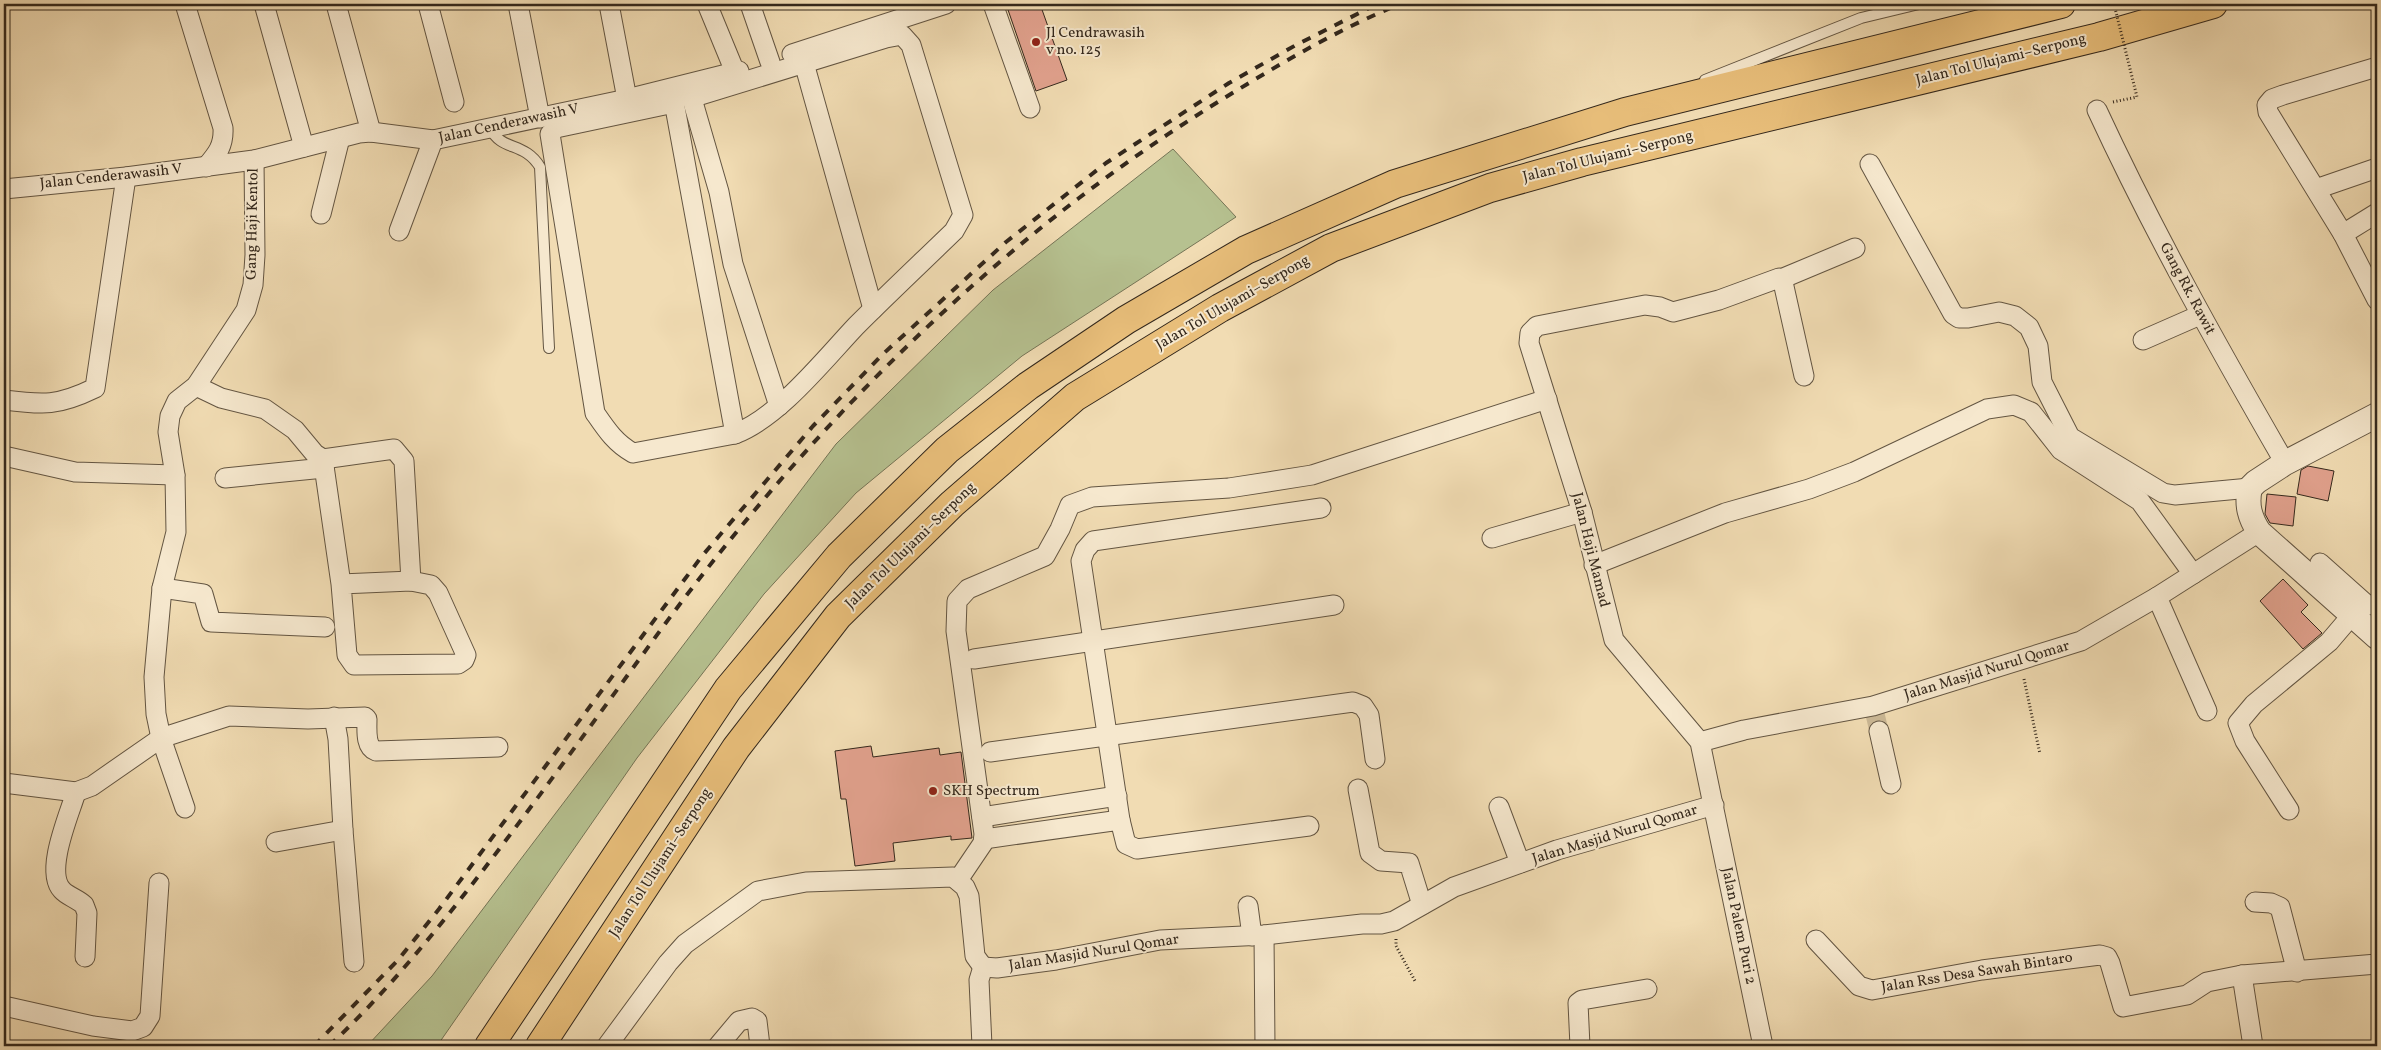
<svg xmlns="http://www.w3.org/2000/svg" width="2381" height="1050" viewBox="0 0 2381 1050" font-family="Vollkorn,serif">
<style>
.green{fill:#b6c190;stroke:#757456}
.building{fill:#e1a18d;stroke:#34281c}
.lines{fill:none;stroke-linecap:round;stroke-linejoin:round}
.minor-tunnel{stroke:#cbb895;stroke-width:19;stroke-dasharray:19 9;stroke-linecap:butt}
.service-casing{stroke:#635542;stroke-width:12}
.minor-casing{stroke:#635542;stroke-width:21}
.tertiary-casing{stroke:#635542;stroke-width:26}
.motorway-casing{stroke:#34281c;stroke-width:30}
.path{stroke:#34281c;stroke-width:3;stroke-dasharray:1 2.5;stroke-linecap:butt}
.service{stroke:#f6e8ce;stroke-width:10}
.minor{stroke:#f6e8ce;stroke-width:19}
.tertiary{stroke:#f6e8ce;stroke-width:24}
.motorway{stroke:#e8be7a;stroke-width:28}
.rail{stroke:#34281c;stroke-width:4;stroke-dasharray:9 9;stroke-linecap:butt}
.path-bridge{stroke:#34281c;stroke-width:3;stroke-dasharray:1 2.5;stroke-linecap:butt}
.poi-dot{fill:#8f2418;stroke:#f6e8ce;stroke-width:2}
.labels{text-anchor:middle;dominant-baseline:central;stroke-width:4;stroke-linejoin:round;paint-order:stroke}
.poi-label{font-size:15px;fill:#34281c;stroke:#f6e8ce;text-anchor:start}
.street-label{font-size:15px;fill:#34281c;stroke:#f6e8ce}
</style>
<rect width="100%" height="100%" fill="#f1dcb3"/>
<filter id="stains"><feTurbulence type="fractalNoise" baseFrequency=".004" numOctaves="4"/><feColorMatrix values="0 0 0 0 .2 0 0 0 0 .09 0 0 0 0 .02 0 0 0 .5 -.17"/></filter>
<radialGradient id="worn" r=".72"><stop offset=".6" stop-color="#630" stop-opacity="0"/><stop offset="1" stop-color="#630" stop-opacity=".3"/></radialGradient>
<!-- green -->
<path class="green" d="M1173 149 1236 217 1022 356 856 493 764 594 637 758 437 1046H367L432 976 836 444 993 290Z"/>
<!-- building -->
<g class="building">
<path d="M1006 4H1040L1067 80 1036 91Z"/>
<path d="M2308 466 2334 471 2328 501 2297 494 2301 470Z"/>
<path d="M2267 494 2296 497 2293 526 2270 523 2265 514Z"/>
<path d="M2283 579 2308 605 2301 612 2322 633 2303 649 2260 601Z"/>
<path d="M871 746 873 757 939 748 940 755 961 752 972 838 951 840V836L893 843 895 861 855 866 846 799H841L835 751Z"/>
</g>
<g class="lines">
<!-- minor-tunnel -->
<path class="minor-tunnel" d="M1875 714 1879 731"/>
<defs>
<g id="service">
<path d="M1705 80 1861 18 1919 4"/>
<path d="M490 128C502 152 524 141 540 167L549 348"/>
</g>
<g id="minor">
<path d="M185 4 223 128C224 146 217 154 206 167"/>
<path d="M264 4 304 147"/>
<path d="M336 4 371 132"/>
<path d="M428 4 454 102"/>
<path d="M518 4 540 118"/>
<path d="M609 4 627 99"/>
<path d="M707 4 735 72"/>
<path d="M750 4 770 62"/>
<path d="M993 4 1030 108"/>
<path d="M792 54 946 4"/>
<path d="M804 63 873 309"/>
<path d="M2377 67 2283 95 2272 99 2267 105 2268 112 2343 234 2377 300"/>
<path d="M688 85 719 192 733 264 779 406"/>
<path d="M672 91 735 434"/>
<path d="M674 103 556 128 550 134 595 413C606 429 615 443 633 453L735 434C779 417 823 361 856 326 888 294 922 262 954 231L963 215 911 45 902 35 886 38 691 98"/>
<path d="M2097 110C2153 231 2218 347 2285 463"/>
<path d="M1870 164 1953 314 1959 318H1968L1999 312 2015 316 2029 327 2038 346 2042 382 2070 437 2163 493 2175 495 2250 488"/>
<path d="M4 189 126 177 254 160 359 133 371 132 433 140 627 99 739 71"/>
<path d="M2316 189 2377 168"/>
<path d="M321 214 340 138"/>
<path d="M399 231 433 140"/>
<path d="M2343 234 2377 213"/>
<path d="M1781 279 1855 248"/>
<path d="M2143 340 2200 315"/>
<path d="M196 386 221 398 265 409 295 430 315 454 323 459 394 449 404 461 411 581"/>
<path d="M4 400C44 405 58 406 95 388L126 177"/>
<path d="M4 456 75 472 175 475"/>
<path d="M323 459 341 584 347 655 354 665 458 664 464 660 466 655 438 593 431 585 411 581 341 584"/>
<path d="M225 478 324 468"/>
<path d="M1492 538 1582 512"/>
<path d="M2320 563 2366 604 2377 606"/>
<path d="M1594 565 1725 513 1809 489 1854 472 1987 409 2014 405 2031 412 2061 450 2140 501 2193 574"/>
<path d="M162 588 203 594 211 622 325 627"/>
<path d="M2157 597 2207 711"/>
<path d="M974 659 1334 605"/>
<path d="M334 717 338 739 343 830 354 962"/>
<path d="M1879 731 1891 784"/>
<path d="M1700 742 1744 730 1873 706 2081 641 2157 597 2259 532"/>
<path d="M990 752 1353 702 1363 706 1369 715 1375 759"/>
<path d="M4 783 76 792 92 786 161 738 229 716 308 719 365 717 367 719C367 730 365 747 376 751L498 747"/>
<path d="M1358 789 1370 853 1381 861 1409 863 1422 905"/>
<path d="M76 792C70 813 44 871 62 890 67 896 78 899 84 905L87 913 85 957"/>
<path d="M1499 807 1520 863"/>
<path d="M185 808 161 738 156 714 154 677 162 588 176 532 175 475 168 432 170 416 177 401 196 386 246 310 253 285 255 255 254 160"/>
<path d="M2289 810 2245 741 2238 723 2254 704 2329 642 2352 615"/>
<path d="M982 817 1117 796"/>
<path d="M1120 820 1081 561 1085 550 1093 541 1321 508"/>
<path d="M984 839 1120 820 1126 844 1137 849 1309 826"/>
<path d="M276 842 343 830"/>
<path d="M958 880 983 843 984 834 956 631 957 601 968 589 1045 556 1060 529 1070 505 1092 497 1229 488 1312 475 1547 399"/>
<path d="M2255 902 2271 903 2280 907 2297 972"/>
<path d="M1248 906 1252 936"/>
<path d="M1264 935 1265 1046"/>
<path d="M1816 940 1859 986 1872 990 1982 970 2100 955 2107 957 2110 963 2123 1007 2187 995 2207 982 2242 975 2377 964"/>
<path d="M983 967 997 968 1056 960 1160 940 1264 935 1362 924H1381L1394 921 1454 887 1557 850 1714 805"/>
<path d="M2242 975 2253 1046"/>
<path d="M4 1006 93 1026 132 1031 143 1027 150 1016 159 883"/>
<path d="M607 1046 668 963 685 944 758 891 806 882 953 877 965 887 969 896 975 956 983 967"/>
<path d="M718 1046 739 1021 752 1018 757 1021 760 1046"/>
<path d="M982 1046 979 980 983 967"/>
<path d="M1580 1046 1578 1003 1582 1000 1647 989"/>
<path d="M1763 1046 1700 742 1614 640 1582 512 1529 343 1530 333 1537 326 1645 305 1660 307 1673 312 1719 300 1779 278 1783 282 1804 376"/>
</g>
<path id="tertiary" d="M2377 415 2285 463 2256 482 2250 488C2246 505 2250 518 2259 532L2377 637"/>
<g id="motorway">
<path d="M489 1046 728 689 839 556 947 450 1028 386 1126 320 1246 250 1395 184 1625 112 2061 4"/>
<path d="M540 1046 736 748 838 616 952 504 1075 397 1220 308 1331 248 1490 188 1582 162 2099 37 2213 4"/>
</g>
</defs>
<!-- service casing -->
<use href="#service" class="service-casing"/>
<!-- minor casing -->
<use href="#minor" class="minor-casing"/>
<!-- tertiary casing -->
<use href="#tertiary" class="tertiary-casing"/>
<!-- motorway casing -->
<use href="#motorway" class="motorway-casing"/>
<!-- path -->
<g class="path">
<path d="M2113 102 2137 97"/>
<path d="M2024 679 2040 754"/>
<path d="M1396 939V946L1415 981"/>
</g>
<!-- service -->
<use href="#service" class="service"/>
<!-- minor -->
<use href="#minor" class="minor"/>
<!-- tertiary -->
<use href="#tertiary" class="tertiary"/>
<!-- motorway -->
<use href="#motorway" class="motorway"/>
<!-- rail -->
<g class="rail">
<path d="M314 1046 398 960 439 909 702 556 813 426 883 354 1006 242 1106 163 1229 83 1296 45 1377 4"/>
<path d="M329 1046C387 992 436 931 484 869 546 788 605 706 665 624 818 417 1006 232 1226 97 1283 62 1339 29 1400 4"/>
</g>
<!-- path-bridge -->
<path class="path-bridge" d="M2114 4 2137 97"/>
</g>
<!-- markers -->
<g class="poi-dot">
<circle cx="1036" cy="42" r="5"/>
<circle cx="933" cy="791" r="5"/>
</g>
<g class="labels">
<!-- poi labels -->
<g class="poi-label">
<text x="1046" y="33">Jl Cendrawasih<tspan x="1046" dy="17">v no. 125</tspan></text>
<text x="943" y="791">SKH Spectrum</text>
</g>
<!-- street labels -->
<g class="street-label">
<text transform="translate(2001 60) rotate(-14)">Jalan Tol Ulujami–Serpong</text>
<text transform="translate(509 124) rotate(-12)">Jalan Cenderawasih V</text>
<text transform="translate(1608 157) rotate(-14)">Jalan Tol Ulujami–Serpong</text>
<text transform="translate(111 177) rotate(-6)">Jalan Cenderawasih V</text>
<text transform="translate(253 224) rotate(-89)">Gang Haji Kentol</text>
<text transform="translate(2187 289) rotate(62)">Gang Rk. Rawit</text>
<text transform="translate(1233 303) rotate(-30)">Jalan Tol Ulujami–Serpong</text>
<text transform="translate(911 546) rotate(-44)">Jalan Tol Ulujami–Serpong</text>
<text transform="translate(1590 550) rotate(76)">Jalan Haji Mamad</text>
<text transform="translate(1987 671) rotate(-17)">Jalan Masjid Nurul Qomar</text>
<text transform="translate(1615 835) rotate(-17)">Jalan Masjid Nurul Qomar</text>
<text transform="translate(661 863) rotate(-57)">Jalan Tol Ulujami–Serpong</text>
<text transform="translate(1738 926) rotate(78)">Jalan Palem Puri 2</text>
<text transform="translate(1094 953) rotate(-9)">Jalan Masjid Nurul Qomar</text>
<text transform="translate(1977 973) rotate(-9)">Jalan Rss Desa Sawah Bintaro</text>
</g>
</g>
<!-- margin -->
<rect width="2381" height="1050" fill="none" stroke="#f1dcb3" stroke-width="20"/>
<rect x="5" y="5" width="2371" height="1040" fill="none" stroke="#34281c" stroke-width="2.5"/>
<rect x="10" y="10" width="2361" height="1030" fill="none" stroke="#34281c"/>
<rect width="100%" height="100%" filter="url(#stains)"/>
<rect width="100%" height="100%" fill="url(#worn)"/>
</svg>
